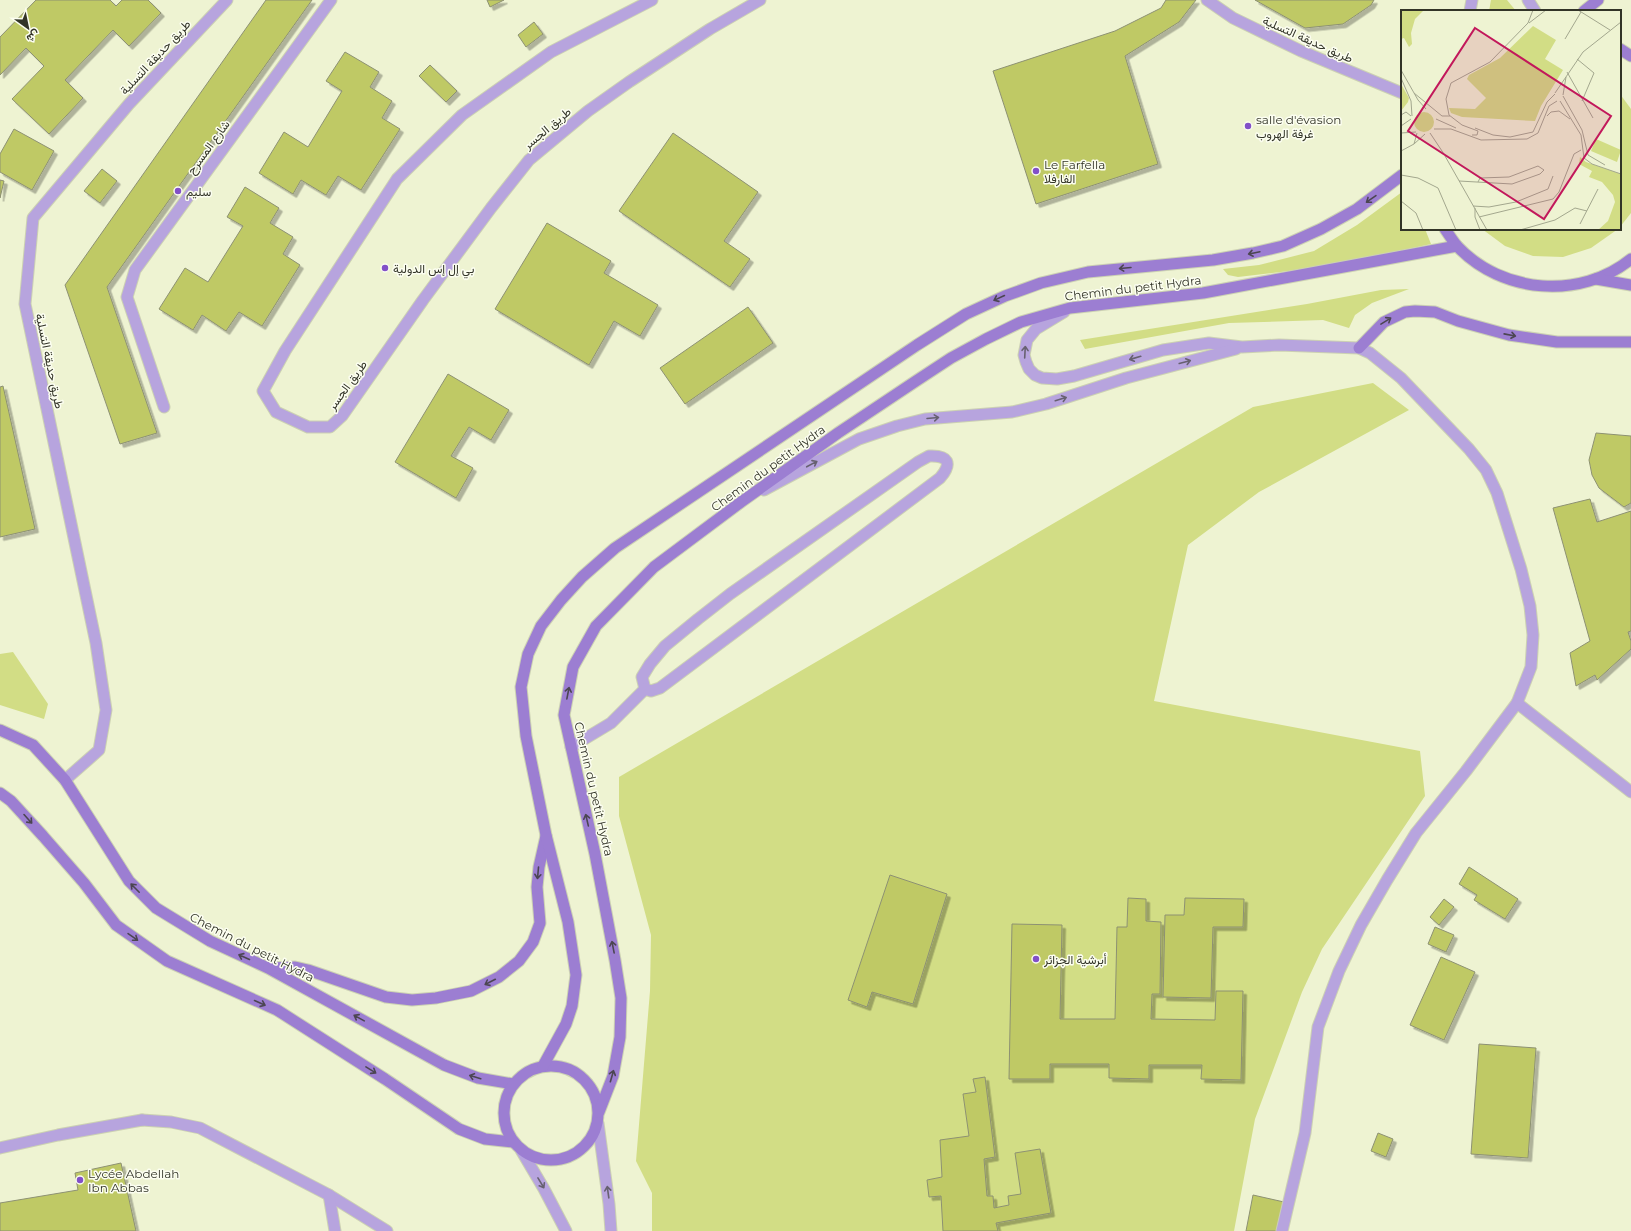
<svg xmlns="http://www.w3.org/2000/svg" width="1631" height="1231" viewBox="0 0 1631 1231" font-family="Montserrat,Vazirmatn,sans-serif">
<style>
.green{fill:#d2dd85}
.building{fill:#bfc965;stroke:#8d9173;filter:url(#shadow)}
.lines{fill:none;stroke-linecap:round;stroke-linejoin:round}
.service-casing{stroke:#ccd1b3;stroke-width:13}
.minor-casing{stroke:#ccd1b3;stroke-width:13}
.tertiary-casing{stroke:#ccd1b3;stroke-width:13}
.secondary-casing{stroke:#ccd1b3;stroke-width:13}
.service{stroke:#b7a4de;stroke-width:11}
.minor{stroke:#b7a4de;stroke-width:11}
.tertiary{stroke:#b7a4de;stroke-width:11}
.secondary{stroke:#9c7ed2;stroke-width:11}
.oneway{stroke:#4c4652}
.oneway2{stroke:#676170}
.poi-dot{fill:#8250c8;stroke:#fcfef1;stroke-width:1.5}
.labels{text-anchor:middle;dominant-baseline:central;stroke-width:3;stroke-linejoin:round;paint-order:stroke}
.street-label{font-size:12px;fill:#323427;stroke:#fcfef1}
.poi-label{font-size:12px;fill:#323427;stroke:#fcfef1;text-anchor:start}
.inset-road{fill:none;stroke:#a3a78e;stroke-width:1}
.view{fill:#c2185b;fill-opacity:0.15;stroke:#c2185b;stroke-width:2}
.inset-edge{fill:none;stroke:#323427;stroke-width:2}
</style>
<defs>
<filter id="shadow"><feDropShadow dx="3.5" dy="3.5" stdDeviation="0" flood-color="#0004"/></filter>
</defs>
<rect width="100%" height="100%" fill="#eef3d2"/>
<!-- green -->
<g class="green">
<path d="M1491 0H1507L1516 11H1489Z"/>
<path d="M1620 94 1631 109V213L1620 227Z"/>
<path d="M1402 192V229H1425L1431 244 1331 266 1238 277 1228 275 1223 269 1259 265 1314 251 1357 225Z"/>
<path d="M1482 229H1618L1591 248 1563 257 1533 256 1505 246Z"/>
<path d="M1409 289 1372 303 1355 315 1349 328 1323 320 1229 323 1085 349 1080 340 1307 304 1381 290Z"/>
<path d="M1373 383 1409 410 1259 492 1188 545 1154 701 1420 751 1425 796 1322 949 1302 992 1255 1119 1234 1231H652V1193L636 1161 650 991 651 935 619 816V777L1253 407Z"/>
<path d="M13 652 48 704 44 719 0 705V654Z"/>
</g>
<!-- building -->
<g class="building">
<path d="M36 0H110L116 6 122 0H148L161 13 129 46 113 30 65 80 83 98 49 134 12 99 44 66 26 48 0 75V37Z"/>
<path d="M266 0H312L107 287 157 433 120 444 65 285Z"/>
<path d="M487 0H504L490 7Z"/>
<path d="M1166 0H1196L1179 22 1125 56 1158 164 1036 204 993 71 1115 31 1161 8Z"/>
<path d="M1255 0H1374L1371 5 1343 24 1305 28Z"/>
<path d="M534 22 543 34 526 47 518 35Z"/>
<path d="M345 52 379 72 370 87 392 101 382 118 400 129 361 190 338 176 326 195 301 180 293 194 259 173 284 132 308 147 342 91 326 81Z"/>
<path d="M430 65 457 91 446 102 419 76Z"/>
<path d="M14 129 54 151 32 190 0 172V154Z"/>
<path d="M673 133 758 192 724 241 750 259 730 287 619 211Z"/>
<path d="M102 169 117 181 100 203 84 191Z"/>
<path d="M0 180 4 181 0 198Z"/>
<path d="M245 187 279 208 270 223 293 237 283 254 300 265 262 326 239 312 226 331 202 315 193 330 159 309 185 268 208 282 243 226 227 217Z"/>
<path d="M547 223 611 261 604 273 658 305 640 336 614 321 589 365 495 309Z"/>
<path d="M748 307 773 343 685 404 660 368Z"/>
<path d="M448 374 509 410 491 440 469 427 451 456 473 468 456 498 395 462Z"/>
<path d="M3 386 35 529 0 537V387Z"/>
<path d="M1596 433 1631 436V503L1624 507 1599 488 1592 475 1589 460Z"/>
<path d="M1590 499 1597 522 1631 511V631L1628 632 1631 641V649L1597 680 1595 675 1576 686 1570 653 1590 641 1553 508Z"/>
<path d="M1469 867 1518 899 1505 919 1474 900 1477 895 1459 884Z"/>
<path d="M890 875 947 894 913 1004 872 992 867 1007 848 1000Z"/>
<path d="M1128 898 1146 899V921L1161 922 1160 994H1152L1151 1019 1215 1020 1216 991H1243L1241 1080 1201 1079 1202 1065H1149V1079L1109 1078V1064H1050V1079H1009L1012 924 1062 925 1060 1019H1115L1117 927H1127Z"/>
<path d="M1185 898 1244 899 1243 927H1213L1211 998 1163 997 1165 915H1184Z"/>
<path d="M1444 899 1454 907 1439 925 1430 917Z"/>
<path d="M1435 927 1454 935 1446 952 1428 944Z"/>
<path d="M1441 957 1475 972 1444 1040 1410 1025Z"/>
<path d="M1479 1044 1536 1048 1528 1158 1471 1154Z"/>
<path d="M985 1077 995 1157 984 1159 987 1196H993L994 1208 1009 1205 1008 1196 1021 1194 1015 1153 1040 1149 1051 1213 996 1223 998 1231H943L941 1196 929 1197 927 1180 942 1177 940 1140 969 1136 963 1094 976 1092 973 1079Z"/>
<path d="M1378 1133 1393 1139 1386 1157 1371 1151Z"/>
<path d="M121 1163 136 1231H0V1203L78 1190 75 1173Z"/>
<path d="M1253 1195 1284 1202 1278 1231H1246Z"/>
</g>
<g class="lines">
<defs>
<g id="service">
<path d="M929 456C948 455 953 463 940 478L660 688 651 691 645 689 642 677 650 664 665 646 698 619 730 594 918 462Z"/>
<path d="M1517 703 1631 792"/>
<path d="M571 747 611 723 645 689"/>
<path d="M0 1148 58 1135 142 1120"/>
</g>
<g id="minor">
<path d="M652 0 551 52 462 115 397 179 285 351 263 391 276 412 308 427H330L342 416 423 300 491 208 529 160 588 111 629 82 710 29 760 0"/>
<path d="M1207 0 1233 18 1301 51 1402 93"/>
<path d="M164 407 127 297 135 270 331 0"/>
<path d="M65 780 99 750 106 710 96 643 25 304 33 218 129 104 227 0"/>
<path d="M142 1120 171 1122 200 1128 329 1195 387 1231"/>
<path d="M329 1195 335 1231"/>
</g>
<g id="tertiary">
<path d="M1528 0 1535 11"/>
<path d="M1470 11 1472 0"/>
<path d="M1064 312 1036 329 1027 340 1024 355 1026 362 1029 369 1035 375 1042 378 1057 379 1074 376 1163 350 1209 343 1242 347 1279 345 1359 348 1370 353 1401 378 1469 449 1486 470 1497 493 1521 569 1530 606 1533 635 1531 667 1517 703 1466 771 1416 833 1387 880 1361 925 1339 971 1318 1027 1305 1133 1282 1231"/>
<path d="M764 490 859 439 897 426 925 419 1012 412 1046 404 1126 378 1236 349"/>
<path d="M598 1123 609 1204 611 1231"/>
<path d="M521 1150 544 1189 566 1231"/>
</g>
<g id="secondary">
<path d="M1584 11 1598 0"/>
<path d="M1620 49 1631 56"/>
<path d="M1445 229C1449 235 1453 241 1457 246 1502 294 1581 300 1631 259"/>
<path d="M1596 279 1631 285"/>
<path d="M1359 348 1384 322 1405 312 1415 311 1435 312 1458 321 1509 335 1557 342H1631"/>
<path d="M0 730 33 745 65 780 129 881 156 908 210 941 268 968 444 1065 478 1078 513 1084"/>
<path d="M0 793 11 801 43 836 84 883 116 925 167 961 277 1010 385 1079 459 1129 485 1139 513 1142"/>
<path d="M269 968 295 967 308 970 386 997 412 1000 436 998 471 991 499 977 519 961 533 942 540 923 537 887 539 867 546 836"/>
<circle cx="551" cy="1113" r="47"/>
<path d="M543 1066 566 1024 572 1006 576 975 568 922 546 835 526 736 521 687 528 654 541 626 561 600 582 577 615 548 917 345 966 314 1005 296 1041 283 1088 272 1213 260 1253 253 1283 246 1321 229 1357 209 1402 175"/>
<path d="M599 1112 613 1076 620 1037 621 998 615 960 595 854 564 715 573 667 596 626 654 567 741 502 838 433 916 381 951 358 986 339 1021 322 1070 308 1203 293 1457 246"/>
</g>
</defs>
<!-- service casing -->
<use href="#service" class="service-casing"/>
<!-- minor casing -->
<use href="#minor" class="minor-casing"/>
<!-- tertiary casing -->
<use href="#tertiary" class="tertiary-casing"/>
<!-- secondary casing -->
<use href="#secondary" class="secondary-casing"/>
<!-- service -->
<use href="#service" class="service"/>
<!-- minor -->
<use href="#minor" class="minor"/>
<!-- tertiary -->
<use href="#tertiary" class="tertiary"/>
<!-- secondary -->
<use href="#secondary" class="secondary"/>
</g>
<!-- one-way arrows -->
<defs><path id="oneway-shaft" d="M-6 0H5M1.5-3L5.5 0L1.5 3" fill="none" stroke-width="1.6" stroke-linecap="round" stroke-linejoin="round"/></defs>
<g class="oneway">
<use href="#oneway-shaft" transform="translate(1371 199) rotate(145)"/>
<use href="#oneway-shaft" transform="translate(1254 253) rotate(168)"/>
<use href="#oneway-shaft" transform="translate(1125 268) rotate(175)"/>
<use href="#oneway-shaft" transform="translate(999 298) rotate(155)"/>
<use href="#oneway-shaft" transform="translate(1386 321) rotate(-32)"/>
<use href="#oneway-shaft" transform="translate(1510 335) rotate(11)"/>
<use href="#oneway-shaft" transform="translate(568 693) rotate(-79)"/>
<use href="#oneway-shaft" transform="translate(28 819) rotate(48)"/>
<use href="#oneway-shaft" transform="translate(587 820) rotate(-103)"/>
<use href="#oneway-shaft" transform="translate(538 873) rotate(95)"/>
<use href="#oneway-shaft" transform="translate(135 888) rotate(-135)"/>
<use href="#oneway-shaft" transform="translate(133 937) rotate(35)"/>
<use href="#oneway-shaft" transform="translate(613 947) rotate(-101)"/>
<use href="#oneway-shaft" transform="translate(244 957) rotate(-156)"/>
<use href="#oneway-shaft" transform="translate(490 982) rotate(153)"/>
<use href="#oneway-shaft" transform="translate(260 1003) rotate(24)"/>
<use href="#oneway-shaft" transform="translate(359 1018) rotate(-151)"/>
<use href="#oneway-shaft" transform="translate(371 1070) rotate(32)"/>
<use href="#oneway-shaft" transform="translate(612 1076) rotate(-74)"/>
<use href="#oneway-shaft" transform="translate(475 1077) rotate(-163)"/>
</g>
<g class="oneway2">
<use href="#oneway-shaft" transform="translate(1025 352) rotate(-87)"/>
<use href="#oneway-shaft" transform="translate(1135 358) rotate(164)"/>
<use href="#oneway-shaft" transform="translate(1185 362) rotate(-15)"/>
<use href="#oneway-shaft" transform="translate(1061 399) rotate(-17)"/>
<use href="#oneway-shaft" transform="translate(933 418) rotate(-5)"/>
<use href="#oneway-shaft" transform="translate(812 464) rotate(-28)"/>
<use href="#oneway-shaft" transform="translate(541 1183) rotate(59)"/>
<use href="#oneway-shaft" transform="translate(608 1192) rotate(-98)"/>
</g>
<!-- markers -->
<g class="poi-dot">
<circle cx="1248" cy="126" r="4"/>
<circle cx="1036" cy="171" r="4"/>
<circle cx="178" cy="191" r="4"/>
<circle cx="385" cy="268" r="4"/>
<circle cx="1036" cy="959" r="4"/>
<circle cx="80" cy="1180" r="4"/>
</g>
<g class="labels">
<!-- street labels -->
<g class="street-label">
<text transform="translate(1308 39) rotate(24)">طريق حديقة التسلية</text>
<text transform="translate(155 57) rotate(-47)">طريق حديقة التسلية</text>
<text transform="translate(547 128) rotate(-40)">طريق الجسر</text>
<text transform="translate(208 147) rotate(-54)">شارع المسرح</text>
<text transform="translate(1133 288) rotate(-7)">Chemin du petit Hydra</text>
<text transform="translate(50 361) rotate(78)">طريق حديقة التسلية</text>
<text transform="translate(347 385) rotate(-54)">طريق الجسر</text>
<text transform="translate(768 468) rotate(-36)">Chemin du petit Hydra</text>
<text transform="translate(594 789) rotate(77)">Chemin du petit Hydra</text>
<text transform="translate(252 947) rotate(27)">Chemin du petit Hydra</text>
</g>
<!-- poi labels -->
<g class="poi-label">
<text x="1256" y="119">salle d'évasion<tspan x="1256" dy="14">غرفة الهروب</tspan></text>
<text x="1044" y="164">Le Farfella<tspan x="1044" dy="14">الفارفلا</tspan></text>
<text x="186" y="191">سليم</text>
<text x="393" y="268">بي إل إس الدولية</text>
<text x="1044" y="959">أبرشية الجزائر</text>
<text x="88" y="1173">Lycée Abdellah<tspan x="88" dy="14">Ibn Abbas</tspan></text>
</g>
</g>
<!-- overview -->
<g transform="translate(1401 10)">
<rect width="220" height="220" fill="#eef3d2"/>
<path d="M0 0 22 1 14 9 10 23 11 34 8 37 3 28 0 29ZM132 16 155 30 144 49 162 60 140 96 134 111 61 107 50 103 48 98 74 99 85 88 66 69 68 65 99 48ZM0 74 8 88 7 92 0 101ZM13 112a10 10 0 1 1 20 0a10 10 0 1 1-20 0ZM195 129 220 140 216 152 190 141ZM179 147 185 152 220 164V220H197L207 211 214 192 212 185 201 172 188 167 191 161 178 154Z" fill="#d2dd85"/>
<path class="inset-road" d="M177 0 209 20M128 13 145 0M164 29 180 2M176 49 193 63 181 91M0 60 17 90 25 99M166 62 192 108M0 68 10 91 11 106M13 83 41 106H49M154 83 182 42 220 12M162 85 165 67M162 86 181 120 187 145 204 155M159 91 180 125 183 148 191 154 220 164M0 105 5 102 10 106M146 106 150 102 158 101 169 109M35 109 55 118M0 116 10 109M74 118 92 125 109 127M33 119H50L80 130 126 129 137 123 148 96 156 91M0 123 15 122M29 123 43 144M71 125H76L77 121 61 115 48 105 45 89 50 73 89 52 127 13 132 0M109 127 132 122 146 92 154 84M13 134 24 124M0 141 13 134 16 123M44 146 86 220M0 165 17 168 37 178 55 220M58 171 111 174 139 164 143 160 137 156 108 167 79 168 77 172M0 191 15 203 22 220M72 196 88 197 115 192 147 179 152 166M74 198V207L79 220M78 207 152 189 158 182 173 144 180 140M179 214 197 179M119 220 154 210 174 198 186 201"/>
<path class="view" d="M74 18 210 106 143 209 7 121Z"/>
<rect width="220" height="220" class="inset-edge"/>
</g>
<!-- north arrow -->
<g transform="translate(28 28) rotate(147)" stroke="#fcfef1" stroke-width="3" paint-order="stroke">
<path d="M0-3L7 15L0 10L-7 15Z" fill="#323427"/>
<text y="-6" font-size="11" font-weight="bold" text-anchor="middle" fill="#323427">ش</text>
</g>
</svg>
